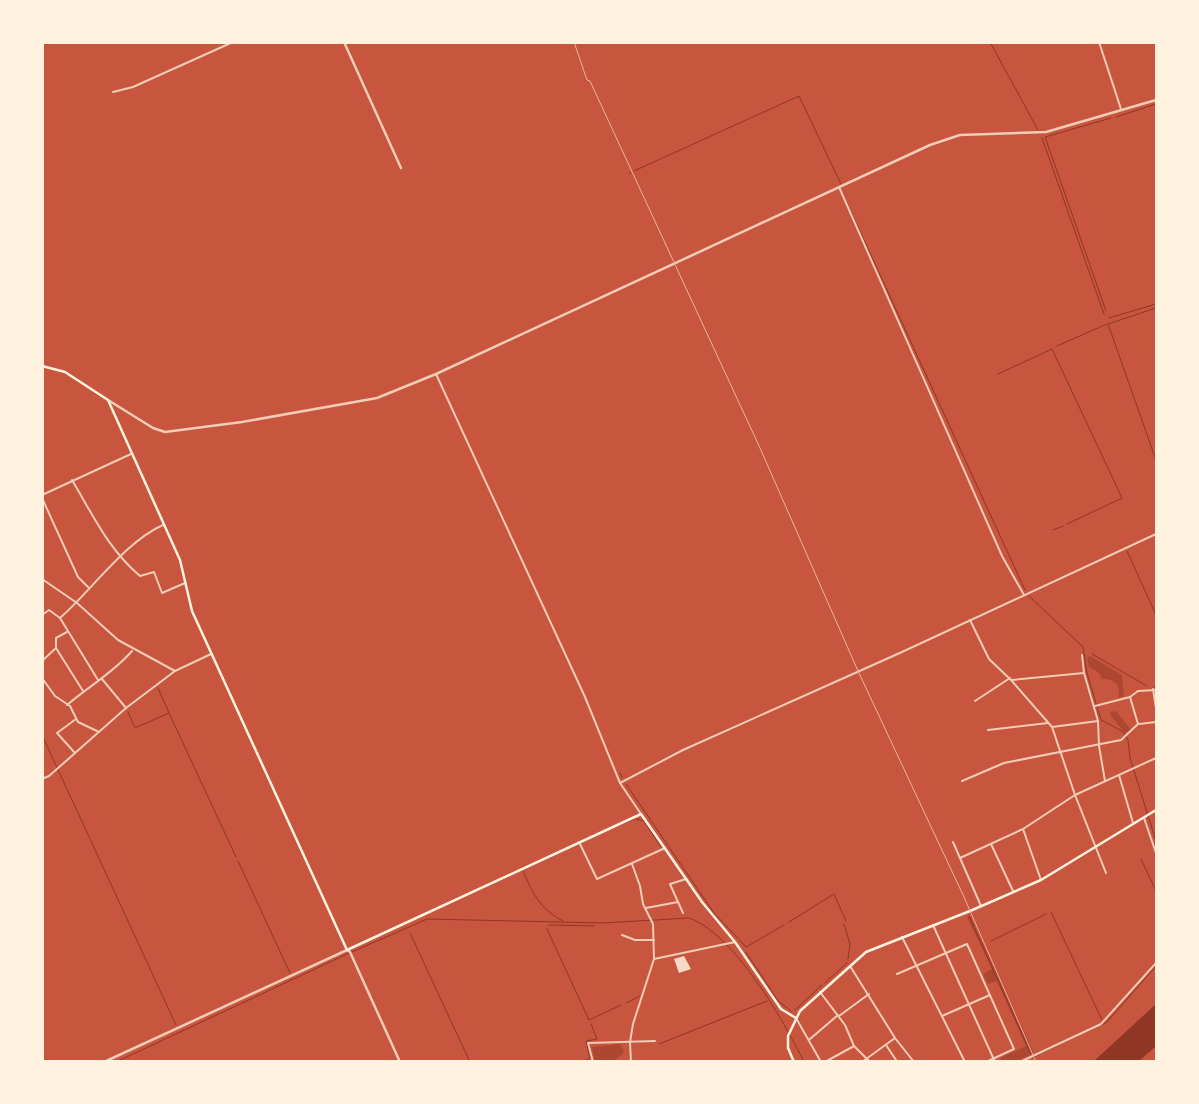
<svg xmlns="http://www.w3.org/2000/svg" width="1199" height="1104" viewBox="0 0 1199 1104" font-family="'Varela Round',sans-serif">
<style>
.green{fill:#ae4732}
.water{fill:#8f3625}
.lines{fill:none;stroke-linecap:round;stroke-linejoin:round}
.stream{stroke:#8f3625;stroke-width:1}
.building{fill:#f7dbc8}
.minor{stroke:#f1ccb7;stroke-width:2}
.tertiary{stroke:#f1ccb7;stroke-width:2.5}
.secondary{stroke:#fff3e0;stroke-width:2.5}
.rail{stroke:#e9b49f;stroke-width:1}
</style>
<rect width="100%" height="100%" fill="#c8553d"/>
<!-- green -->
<g class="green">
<path d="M1090 656 1122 675 1124 696 1118 698C1122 686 1114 678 1102 679L1099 673 1089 667 1087 658Z"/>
<path d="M1116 711 1131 730 1125 733 1110 715 1111 712Z"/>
<path d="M970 916 1034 1053 1017 1061H1002L1000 1058 1026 1046 997 981 988 984 983 974 992 969 967 917Z"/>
<path d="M619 1044 621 1045 624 1052 615 1061H595L592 1047Z"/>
</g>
<!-- water -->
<path class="water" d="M1156 1004V1046L1139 1061H1094Z"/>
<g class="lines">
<!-- stream -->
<g class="stream">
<path d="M990 42 1038 130"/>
<path d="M1116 117 1156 104"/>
<path d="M1042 138 1104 314"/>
<path d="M634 171 799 96 841 184"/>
<path d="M629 173H630"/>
<path d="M841 190 1025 590"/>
<path d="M1156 308 1108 324 1156 460"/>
<path d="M1106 311 1045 137 1111 118"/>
<path d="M1109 318 1156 304"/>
<path d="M1057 346 1107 324"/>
<path d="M998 374 1052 349 1122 498 1067 524"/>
<path d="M1053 530 1063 526"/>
<path d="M1127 551 1156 615"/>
<path d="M1029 596 1083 647 1087 673 1101 720 1122 731 1128 740 1130 758 1156 841"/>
<path d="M1092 654 1147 686"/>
<path d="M1154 687H1156"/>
<path d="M128 712 135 728 169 713 158 688"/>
<path d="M169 713 236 857"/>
<path d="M42 735 176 1025"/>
<path d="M620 773 622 777"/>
<path d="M626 784 714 913 746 947 784 925"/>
<path d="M636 819 644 821 661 847"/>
<path d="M620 825 634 819"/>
<path d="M1141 859 1156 891"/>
<path d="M238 861 290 973"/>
<path d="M523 871C533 894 540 909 563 921"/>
<path d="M1051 912 1102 1020"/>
<path d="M969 916 1031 1054"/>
<path d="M789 922 834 894 846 921"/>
<path d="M844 924 850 944 848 959"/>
<path d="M549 925 594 926"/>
<path d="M547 929 589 1020 621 1005"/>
<path d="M410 933 470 1062"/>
<path d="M991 941 1046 914"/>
<path d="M746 952 778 1001 791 1011"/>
<path d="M825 983 847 963"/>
<path d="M626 1003 640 996"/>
<path d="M795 1010 822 985"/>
<path d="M1101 1025 1107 1022 1156 966"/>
<path d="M659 1044 767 1001"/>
<path d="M1044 1052 1077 1036"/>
<path d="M1038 1055 1041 1053"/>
<path d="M1032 1058 1036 1056"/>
<path d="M116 1062 345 955 427 919 603 923 689 918C734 934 783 1019 804 1062"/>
<path d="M582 1062 590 1058 586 1041 597 1039 591 1024"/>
</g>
</g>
<!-- building -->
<path class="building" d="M684 956 691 969 679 973 674 959Z"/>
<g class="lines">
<!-- minor -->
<g class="minor">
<path d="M1099 42 1121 109"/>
<path d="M113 92 133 87 233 42"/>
<path d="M839 187 1002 556 1024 595"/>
<path d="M436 374 585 697 620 783 641 814"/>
<path d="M72 480C93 515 108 549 140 576L154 572 162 593 185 583"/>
<path d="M42 495 131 454"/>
<path d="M42 498 78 577 89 588"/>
<path d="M42 579 77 603 118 640 175 671"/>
<path d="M42 615 49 610 60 618 98 680"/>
<path d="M60 618C91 591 126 541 163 525"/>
<path d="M970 620 989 659 1011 680 1052 727 1075 795 1106 873"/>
<path d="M56 648 83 691"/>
<path d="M1082 655 1084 673 1098 721 1099 746 1105 781"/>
<path d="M42 661 56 648V638L67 632"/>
<path d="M42 678 55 696 70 706 78 722 99 732"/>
<path d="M102 679 126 708"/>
<path d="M1012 680 1084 673"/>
<path d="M1153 689 1156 708"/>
<path d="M975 701 1010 678"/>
<path d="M67 705C89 686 113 673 132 651"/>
<path d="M1095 706 1130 697 1138 691 1156 690"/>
<path d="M1139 724 1156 722"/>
<path d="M1052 727 1098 721"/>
<path d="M988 730 1048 723"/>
<path d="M75 753 57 733 76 719"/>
<path d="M1119 775 1133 823"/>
<path d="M42 779 49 776 126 708 175 671 211 654"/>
<path d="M962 781 1004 763 1121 740 1138 724 1130 697"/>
<path d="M620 783 683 750 902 652 1156 534"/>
<path d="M1144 818 1156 853"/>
<path d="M1023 829 1041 880"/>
<path d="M579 842 597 879 665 848"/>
<path d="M953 842 981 906"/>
<path d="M991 844 1013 891"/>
<path d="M960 858 1023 829 1075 795 1156 758"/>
<path d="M678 902 670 884 686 879"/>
<path d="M646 908 678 902 683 913"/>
<path d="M933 925 995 1062"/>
<path d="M622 935 635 940H654"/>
<path d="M902 937 965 1062"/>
<path d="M654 959 735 942"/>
<path d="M850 966 895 1038 914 1062"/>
<path d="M897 974 967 944 1014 1049 986 1062"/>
<path d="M820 992 845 1025 854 1046 870 1062"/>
<path d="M839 1016 869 994"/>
<path d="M942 1016 990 995"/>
<path d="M796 1018 821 1062"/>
<path d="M810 1039 838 1015"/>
<path d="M886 1045 896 1060"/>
<path d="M593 1062 588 1043 655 1041"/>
<path d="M631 1062 630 1042 633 1024 654 959 653 924 643 904 640 886 632 864"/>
<path d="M825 1062 854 1046"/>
<path d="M862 1062 895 1038"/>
<path d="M1020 1062 1101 1024 1156 963"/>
</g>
<!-- tertiary -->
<g class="tertiary">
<path d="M344 42 401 168"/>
<path d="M108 400 153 428 165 432 242 422 377 398 436 374 930 145 960 135 1046 132 1156 100"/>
<path d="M104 1062 347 950 350 952 400 1062"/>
</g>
<!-- secondary -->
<g class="secondary">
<path d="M42 366 65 372 108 400 180 560 192 611 347 950 641 814 702 902 735 942 781 1009 796 1018"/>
<path d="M794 1062 788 1048V1036L800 1011 866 952 970 911 1041 880 1156 810"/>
</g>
<!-- rail -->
<path class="rail" d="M574 42 587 80 590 81 760 448 858 671 964 897 1036 1062"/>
</g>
<!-- border -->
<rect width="1199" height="1104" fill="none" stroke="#fff3e0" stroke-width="88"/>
</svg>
